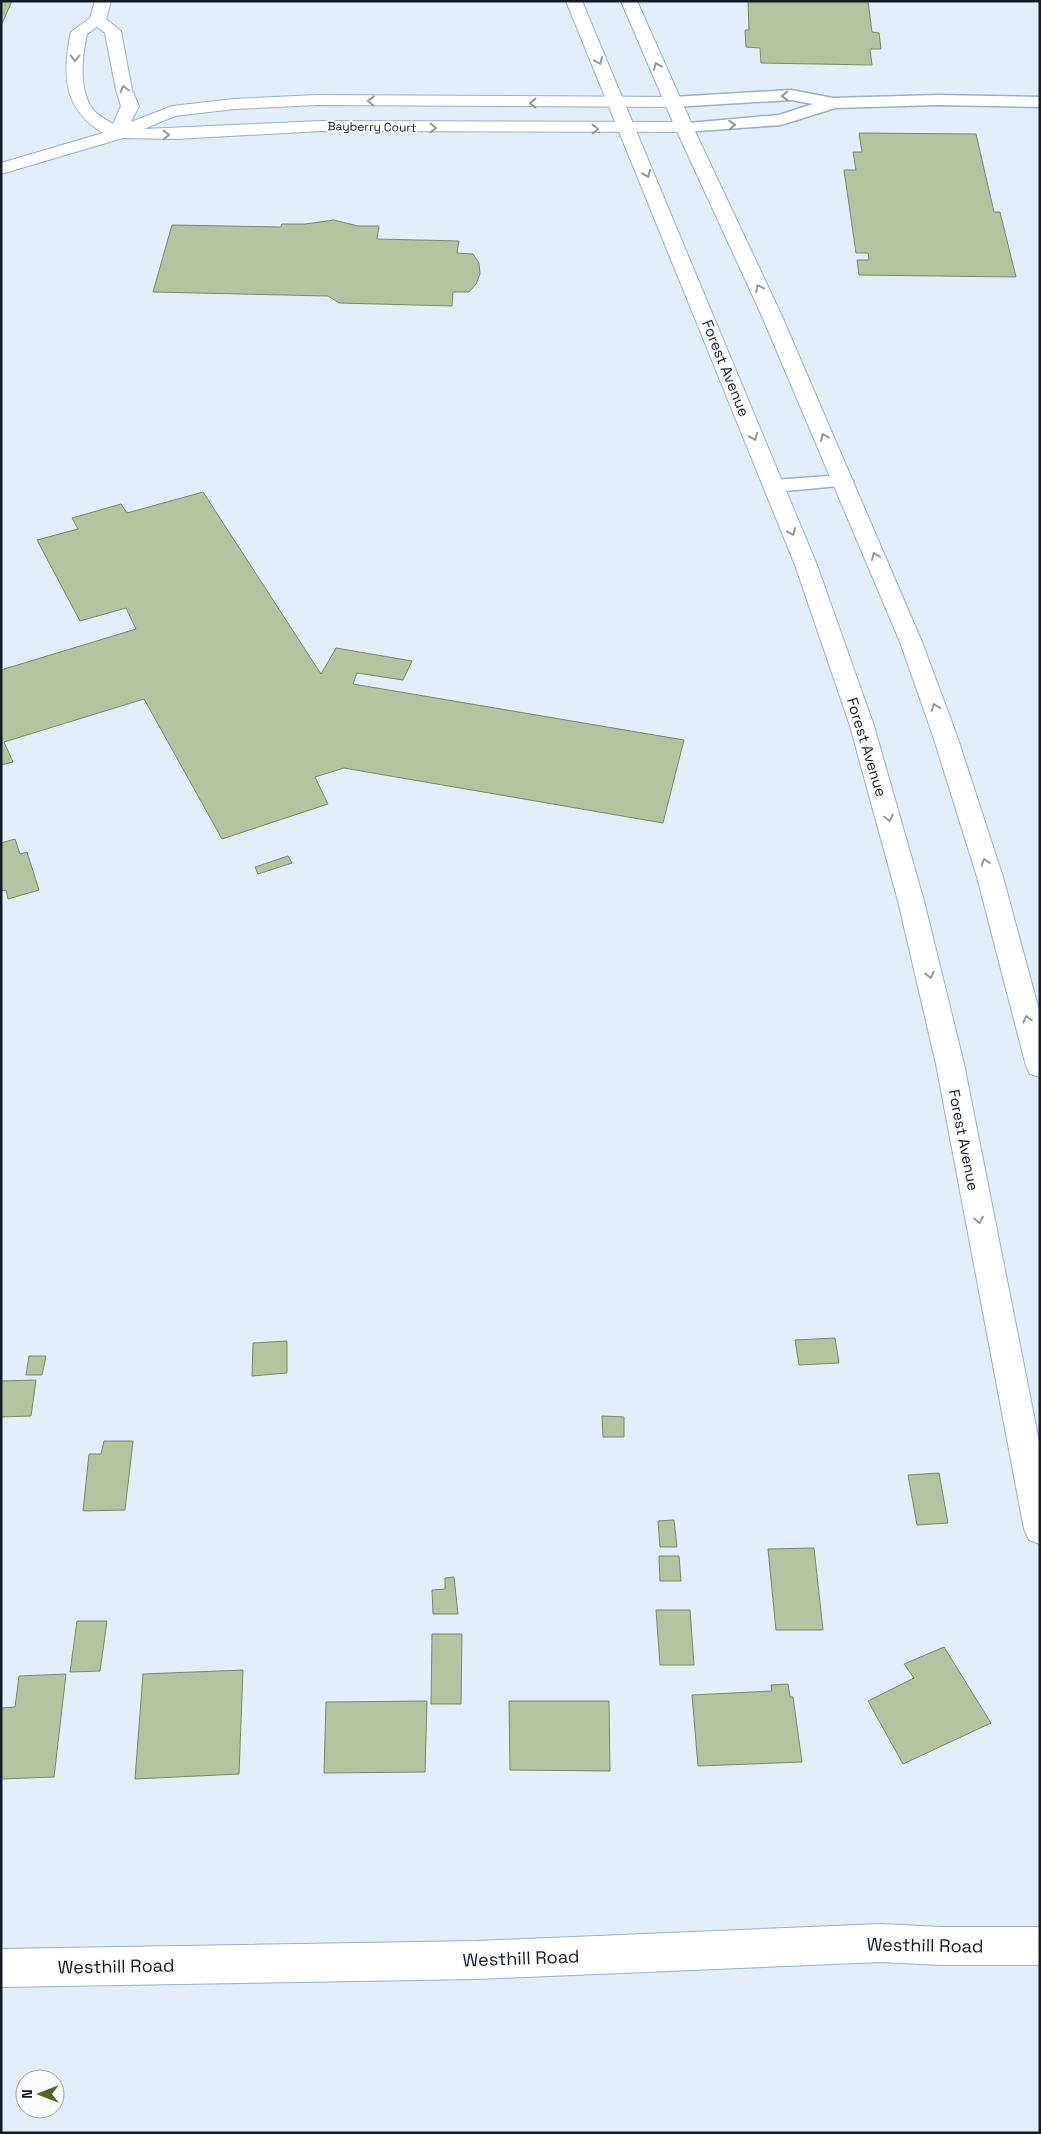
<svg xmlns="http://www.w3.org/2000/svg" width="1041" height="2134" viewBox="0 0 1041 2134" font-family="'Space Grotesk',sans-serif">
<style>
.building{fill:#b5c3a1;stroke:#7b8767}
.lines{fill:none;stroke-linecap:round;stroke-linejoin:round}
.service-casing{stroke:#97afcc;stroke-width:3}
.minor-casing{stroke:#97afcc;stroke-width:2}
.secondary-casing{stroke:#97afcc;stroke-width:2}
.service{fill:#fff;fill-rule:evenodd}
.minor{fill:#fff;fill-rule:evenodd}
.secondary{fill:#fff;fill-rule:evenodd}
.oneway{stroke:#94989d}
.labels{text-anchor:middle;dominant-baseline:central;stroke-width:4;stroke-linejoin:round;paint-order:stroke}
.far-street-label{font-size:12px;fill:#121b26;stroke:#fafafa}
.street-label{font-size:15px;fill:#121b26;stroke:#fafafa}
.near-street-label{font-size:18px;fill:#121b26;stroke:#fafafa}
</style>
<rect width="100%" height="100%" fill="#e4eefa"/>
<!-- building -->
<g class="building">
<path d="M1 1H12L1 26Z"/>
<path d="M748 1H868L872 32 879 33 881 49H870L872 65 761 63 760 48 746 47 745 30H749Z"/>
<path d="M859 133 976 134 994 212H1000L1016 277 859 275 857 260H869L868 253H856L844 170H856L853 152H862Z"/>
<path d="M334 220 358 226H379L377 239 459 241 457 253 473 254 479 263 480 274 476 284 469 292H453L452 306 339 303 328 296 153 292 172 225 281 227 282 224H305Z"/>
<path d="M203 492 321 674 336 648 412 661 403 680 357 673 353 684 684 740 663 823 344 768 315 777 328 804 222 839 144 699 4 742 13 762 1 765V670L136 629 126 608 80 621 37 540 78 529 72 518 121 504 127 513Z"/>
<path d="M15 839 20 854 27 852 39 890 8 899 6 890 1 891V843Z"/>
<path d="M288 856 292 863 258 874 255 867Z"/>
<path d="M835 1338 839 1363 799 1365 795 1340Z"/>
<path d="M287 1341V1373L252 1376 253 1343Z"/>
<path d="M29 1356H46L42 1375H26Z"/>
<path d="M36 1380 31 1416 1 1417V1381Z"/>
<path d="M602 1416 624 1417V1437H603Z"/>
<path d="M104 1441H133L125 1510 83 1511 89 1454H101Z"/>
<path d="M939 1473 948 1523 917 1525 908 1475Z"/>
<path d="M674 1520 677 1547H660L658 1521Z"/>
<path d="M814 1548 823 1630H776L768 1549Z"/>
<path d="M659 1556H679L681 1581H660Z"/>
<path d="M454 1577 458 1614H433L432 1590 445 1589V1578Z"/>
<path d="M656 1610H690L694 1665H660Z"/>
<path d="M77 1621H107L100 1671 70 1672Z"/>
<path d="M432 1634H462L461 1704H431Z"/>
<path d="M944 1647 991 1723 903 1764 868 1701 914 1678 904 1664Z"/>
<path d="M243 1670 239 1774 135 1779 143 1674Z"/>
<path d="M66 1674 54 1777 1 1779V1708L15 1707 19 1676Z"/>
<path d="M788 1684 790 1697H793L802 1762 698 1766 692 1695 772 1691 771 1685Z"/>
<path d="M427 1701 425 1772 324 1773 326 1702Z"/>
<path d="M509 1701H609L610 1771 510 1770Z"/>
</g>
<g class="lines">
<defs>
<g id="service">
<path d="M791 90 833 98 938 95 1040 97V107L938 105 835 108 781 125 684 132 678 130 676 127 678 124 779 115 813 104 791 100 673 107 665 102 673 97Z"/>
<path d="M843 475 850 477 853 481 850 485 774 492 767 490 764 486 767 482 774 480Z"/>
</g>
<g id="minor">
<path d="M95 1H111L106 19 121 31 132 90 139 106 131 122 172 106 234 99 317 95 673 97 679 98 682 102 679 106 673 107 317 105 234 109 175 116 144 129 321 121 684 122 690 123 693 127 690 131 684 132 321 131 176 139 123 138 1 174V163L103 133C63 109 62 74 71 32L90 18ZM97 27 105 33 116 90 121 106 113 124C107 120 99 116 94 111 78 91 82 57 87 34Z"/>
<path d="M881 1924 941 1927H1040V1965H941L881 1962 477 1979 1 1987V1949L477 1941Z"/>
</g>
<g id="secondary">
<path d="M566 1H582L817 565 874 726 924 901 964 1064 1040 1446V1544L1029 1540 1024 1529 936 1064 898 901 850 726 795 565Z"/>
<path d="M621 1H637L693 127 781 314 922 642 957 736 1003 877 1040 1014V1077L1030 1074 1026 1066 977 877 933 736 900 642 761 314 675 127Z"/>
</g>
</defs>
<!-- service casing -->
<use href="#service" class="service-casing"/>
<!-- minor casing -->
<use href="#minor" class="minor-casing"/>
<!-- secondary casing -->
<use href="#secondary" class="secondary-casing"/>
<!-- service -->
<use href="#service" class="service"/>
<!-- minor -->
<use href="#minor" class="minor"/>
<!-- secondary -->
<use href="#secondary" class="secondary"/>
</g>
<!-- one-way arrows -->
<defs><path id="oneway-chevron" d="M-2-3.5L2.5 0L-2 3.5" fill="none" stroke-width="1.6" stroke-linecap="round" stroke-linejoin="round" transform="scale(1.25)"/></defs>
<g class="oneway">
<use href="#oneway-chevron" transform="translate(75 58) rotate(91)"/>
<use href="#oneway-chevron" transform="translate(599 61) rotate(67)"/>
<use href="#oneway-chevron" transform="translate(657 66) rotate(-113)"/>
<use href="#oneway-chevron" transform="translate(124 89) rotate(-105)"/>
<use href="#oneway-chevron" transform="translate(785 96) rotate(178)"/>
<use href="#oneway-chevron" transform="translate(371 101) rotate(-179)"/>
<use href="#oneway-chevron" transform="translate(533 103) rotate(-179)"/>
<use href="#oneway-chevron" transform="translate(732 125) rotate(-3)"/>
<use href="#oneway-chevron" transform="translate(433 128) rotate(1)"/>
<use href="#oneway-chevron" transform="translate(595 129) rotate(-1)"/>
<use href="#oneway-chevron" transform="translate(166 135) rotate(1)"/>
<use href="#oneway-chevron" transform="translate(647 174) rotate(68)"/>
<use href="#oneway-chevron" transform="translate(759 288) rotate(-115)"/>
<use href="#oneway-chevron" transform="translate(754 437) rotate(68)"/>
<use href="#oneway-chevron" transform="translate(824 437) rotate(-113)"/>
<use href="#oneway-chevron" transform="translate(792 532) rotate(68)"/>
<use href="#oneway-chevron" transform="translate(875 556) rotate(-113)"/>
<use href="#oneway-chevron" transform="translate(935 707) rotate(-110)"/>
<use href="#oneway-chevron" transform="translate(889 818) rotate(75)"/>
<use href="#oneway-chevron" transform="translate(985 862) rotate(-108)"/>
<use href="#oneway-chevron" transform="translate(930 975) rotate(77)"/>
<use href="#oneway-chevron" transform="translate(1027 1019) rotate(-105)"/>
<use href="#oneway-chevron" transform="translate(979 1220) rotate(79)"/>
</g>
<g class="labels">
<!-- far-street labels -->
<g class="far-street-label">
<text transform="translate(372 127) rotate(1)">Bayberry Court</text>
</g>
<!-- street labels -->
<g class="street-label">
<text transform="translate(726 368) rotate(68)">Forest Avenue</text>
<text transform="translate(867 747) rotate(73)">Forest Avenue</text>
<text transform="translate(964 1140) rotate(79)">Forest Avenue</text>
</g>
<!-- near-street labels -->
<g class="near-street-label">
<text transform="translate(925 1945) rotate(1)">Westhill Road</text>
<text transform="translate(521 1958) rotate(-2)">Westhill Road</text>
<text transform="translate(116 1966) rotate(-1)">Westhill Road</text>
</g>
</g>
<!-- border -->
<rect width="1041" height="2134" fill="none" stroke="#121b26" stroke-width="5"/>
<!-- north arrow -->
<g transform="translate(40 2094) rotate(270)"><circle r="24" fill="#fafafa" stroke="#9da1a5"/>
<path d="M0-4L9 19L0 12L-9 19Z" fill="#536b1c"/>
<text y="-8" font-size="14" font-weight="bold" text-anchor="middle" fill="#121b26">N</text>
</g>
</svg>
